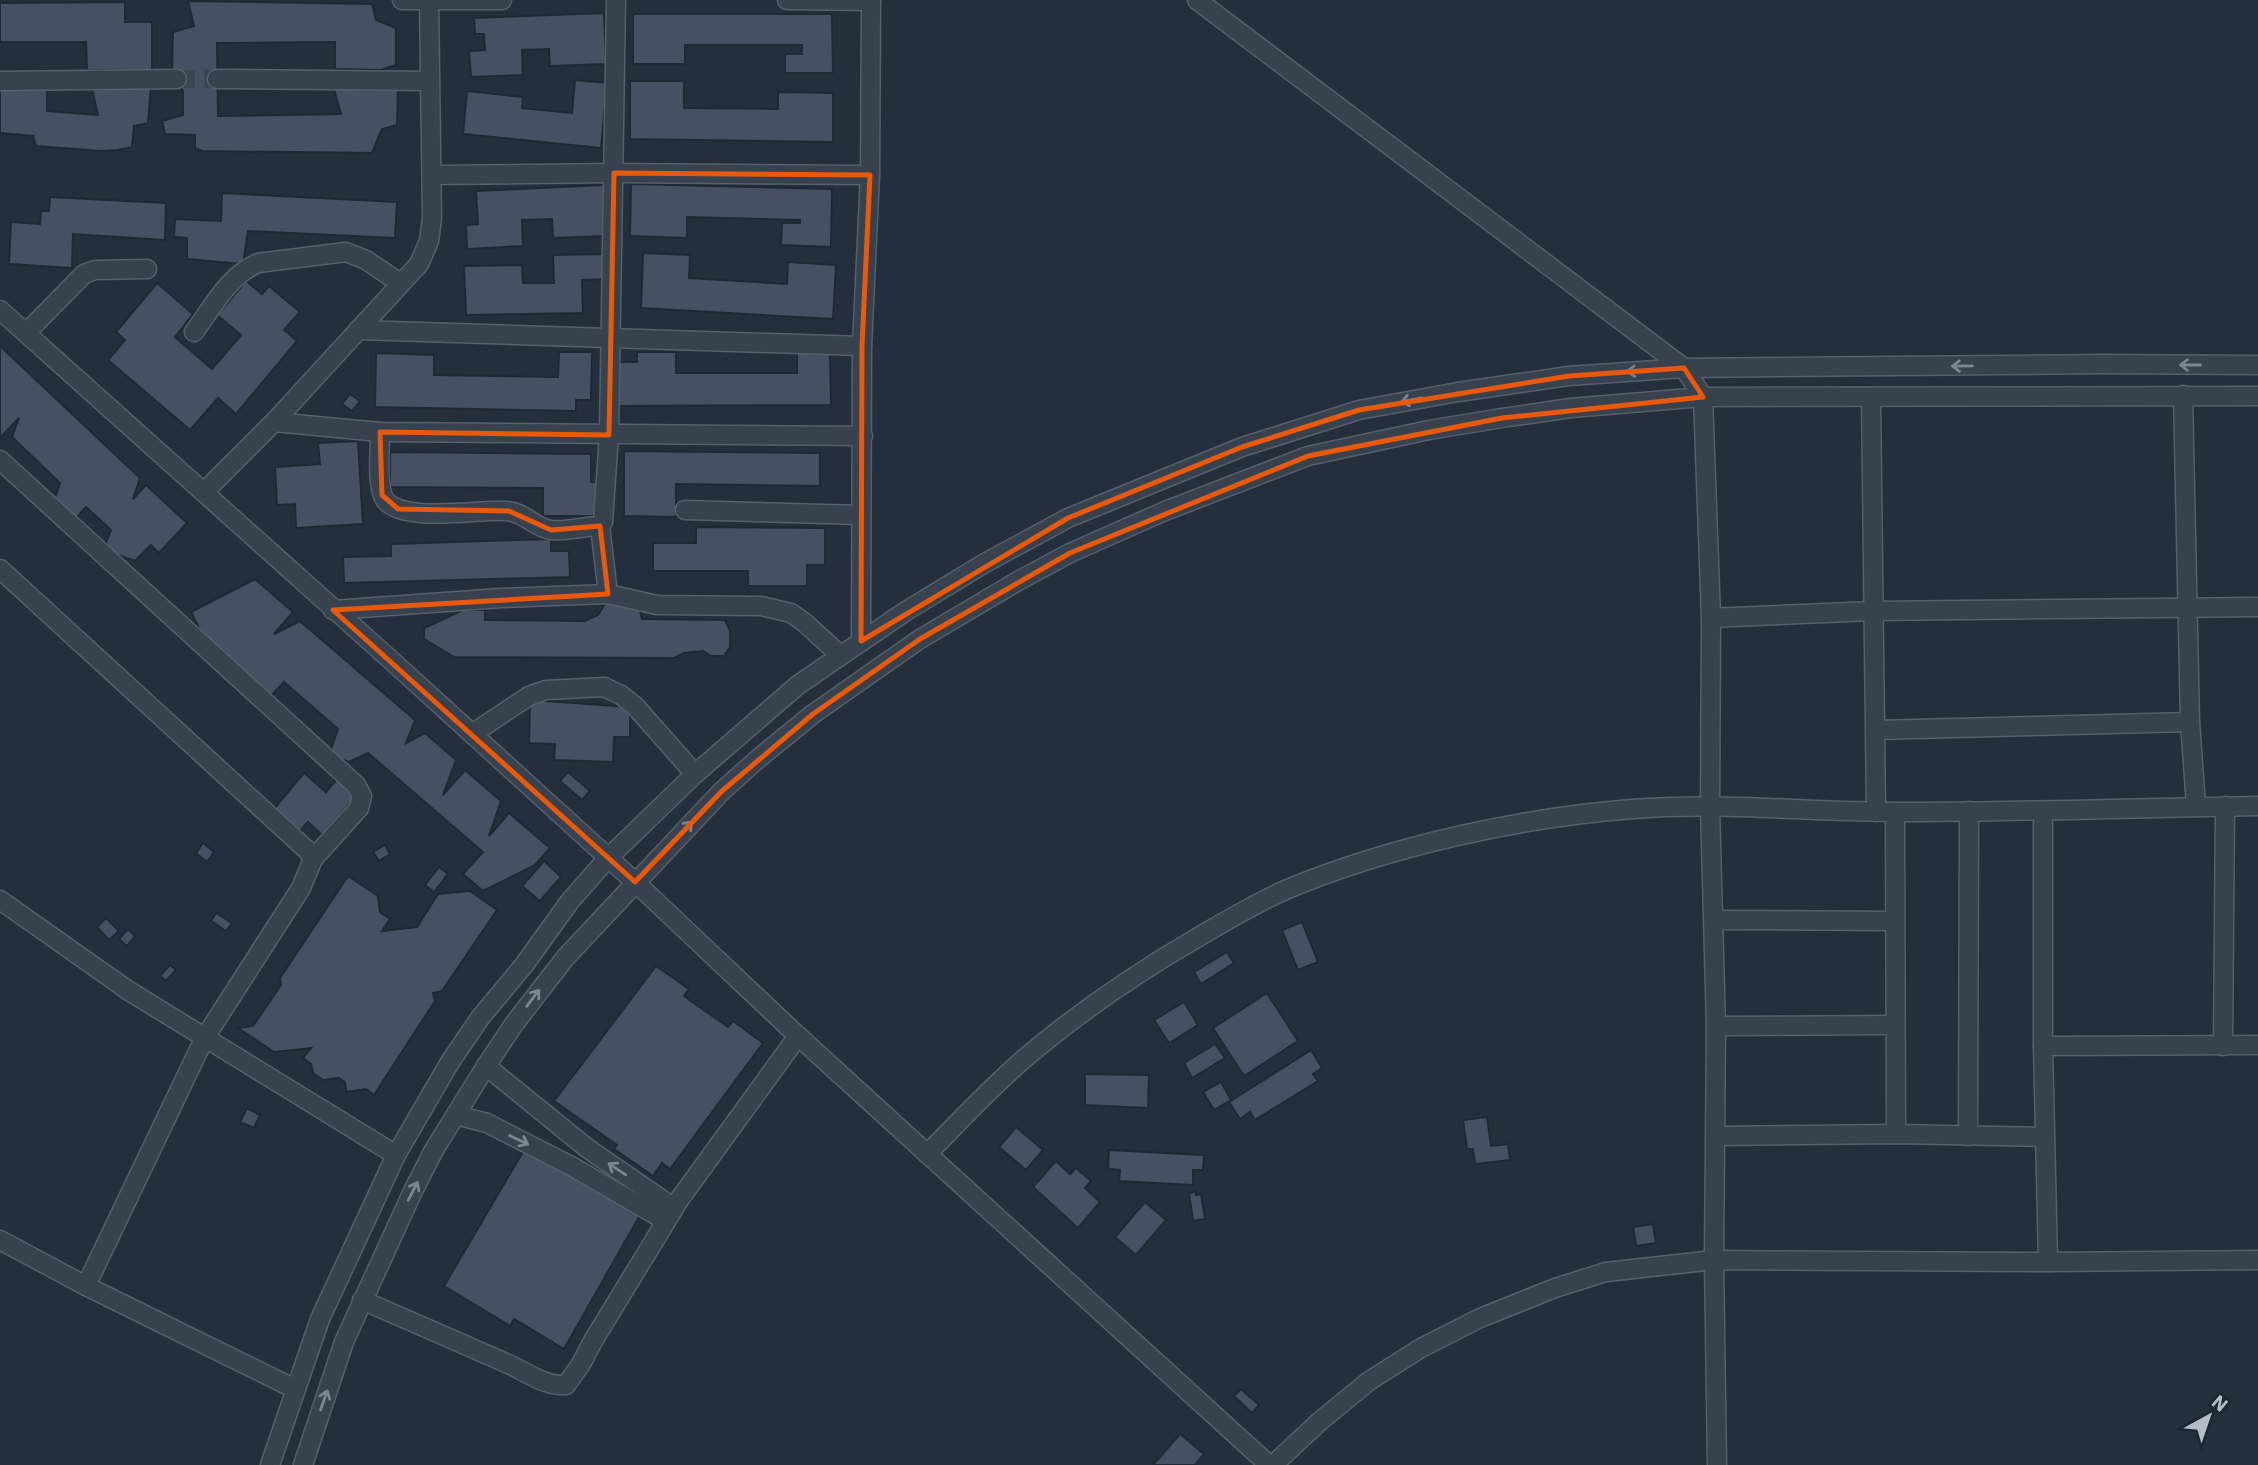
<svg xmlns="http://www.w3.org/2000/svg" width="2258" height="1465" viewBox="0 0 2258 1465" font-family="'IBM Plex Sans',sans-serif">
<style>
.building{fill:#455162;stroke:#1f2835;stroke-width:2}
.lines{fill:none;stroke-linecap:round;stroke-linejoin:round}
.street-tunnel{stroke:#3a4453;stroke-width:18;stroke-dasharray:18 9;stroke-linecap:butt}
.street-casing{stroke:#565f6c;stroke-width:21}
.street{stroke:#38414e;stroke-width:18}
.oneway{stroke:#7c8592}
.marked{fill:none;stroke:#e8590c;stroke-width:5;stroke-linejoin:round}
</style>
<rect width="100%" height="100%" fill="#242f3e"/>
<!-- building -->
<g class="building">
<path d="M188 1 372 4 376 20 396 28V65L381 70 335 69V42L217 43 218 116 341 114 333 86 398 87 397 125 382 129 372 153 202 151 195 148V135L165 134 162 121 183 115V91L172 72 173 32 194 26Z"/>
<path d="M125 2V22H152V70H87L86 42H0V3Z"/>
<path d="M604 13 606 64 550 66 549 49 522 50 523 75 471 77 469 51 485 50 484 34H475L474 18Z"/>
<path d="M633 14H832L833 73H785V54H802V45H685V64H633Z"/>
<path d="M575 80 607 83 601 148 463 134 467 91 523 97 522 108 572 113Z"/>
<path d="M630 81H684V108L778 109V92L833 93V142L630 139Z"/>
<path d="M47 85V111L98 115 92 89 151 86 148 123 134 126 132 147 118 150 101 151 36 146 33 136 0 133V89Z"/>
<path d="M631 184 832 189 831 247 781 245 782 223H800V220L687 217V238L630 236Z"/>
<path d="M604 185 607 236 553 238 552 219 522 220 523 246 467 249 466 225 478 224 476 191Z"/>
<path d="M222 193 397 202 395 238 248 231 243 264 187 259V238L174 237 175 219 221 221Z"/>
<path d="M50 197 166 203 165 240 73 234 72 268 9 264 11 222 40 224 41 211H49Z"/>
<path d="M643 253 690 255 689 278 787 284 788 262 836 265 833 319 641 308Z"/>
<path d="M607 254V279L582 280 583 313 466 315 464 266 522 265 523 283H554L553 255Z"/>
<path d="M246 281 262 294 269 286 300 312 284 330 297 341 236 414 218 398 190 430 108 360 125 340 116 332 157 283 193 314 175 337 212 369 241 335 217 315Z"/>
<path d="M0 346 140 478 133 499 146 485 187 523 159 553 151 545 135 561 103 550 111 530 86 507 76 518 53 505 60 483 12 437 19 418 0 438Z"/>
<path d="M797 351H830L831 405 614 406V362H637V352H676V373H797Z"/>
<path d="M559 352H592L591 400H576V411L375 407 376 353 434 355V375L558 377Z"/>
<path d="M350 394 360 401 352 411 342 404Z"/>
<path d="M358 441 363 524 296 528 295 504 277 505 275 467 320 464 318 443Z"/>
<path d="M624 451 820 453V486L676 484V517L624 516Z"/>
<path d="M390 452 591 454V482H599V516H543V488L390 487Z"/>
<path d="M696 527 825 528V565H807V586H748V571H653V543H696Z"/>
<path d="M551 539V551H569L570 577 344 583 343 557 391 556V544Z"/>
<path d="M255 579 293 612 274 634 300 621 415 720 406 743 425 733 456 760 443 795 465 770 501 801 489 836 509 813 550 848 535 865 483 891 463 874 483 852 368 753 349 762 329 755 338 729 284 682 270 697 206 642 191 612Z"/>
<path d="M606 602 639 607 642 619 725 620 730 631V647L724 656H711L703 651 684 653 674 658 454 657 424 639V628L463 610H485V620L585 621 598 615Z"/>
<path d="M530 700 630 707V737H614L613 762 554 760 555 744 529 743Z"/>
<path d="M568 772 590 791 582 800 560 781Z"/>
<path d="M304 773 326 792 338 778 357 795 322 835 308 822 297 834 272 811Z"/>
<path d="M203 843 214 852 207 862 196 853Z"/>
<path d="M385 845 390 854 379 861 373 852Z"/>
<path d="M544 861 561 877 540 901 522 886Z"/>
<path d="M439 867 448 874 434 892 425 885Z"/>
<path d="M348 876 378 896 380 912 390 919 382 931 417 927 438 894 470 891 497 910 442 991 433 993 435 1001 374 1095 366 1089 346 1092 345 1082 339 1078 323 1080 313 1073 311 1064 303 1058 311 1048 274 1052 238 1028 253 1026 281 985 280 978Z"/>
<path d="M216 913 232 923 226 931 211 921Z"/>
<path d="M106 918 119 931 109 940 97 927Z"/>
<path d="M1302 922 1318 962 1298 970 1282 930Z"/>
<path d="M128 929 135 936 127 946 119 939Z"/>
<path d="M1227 952 1234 963 1201 984 1194 972Z"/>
<path d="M170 965 176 970 166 981 160 976Z"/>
<path d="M656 966 689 989 684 996 728 1027 733 1021 763 1043 670 1169 662 1163 653 1176 614 1149 617 1145 554 1101Z"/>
<path d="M1267 993 1298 1041 1244 1076 1213 1028Z"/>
<path d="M1184 1002 1198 1025 1169 1043 1154 1020Z"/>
<path d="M1215 1044 1225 1058 1192 1078 1184 1063Z"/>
<path d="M1311 1050 1322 1068 1313 1074 1318 1081 1255 1120 1250 1112 1240 1119 1229 1102Z"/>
<path d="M1085 1074 1149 1075 1148 1108 1085 1105Z"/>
<path d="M1221 1082 1231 1100 1214 1110 1203 1092Z"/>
<path d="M247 1108 260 1115 254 1128 240 1122Z"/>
<path d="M1487 1117 1491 1146 1508 1144 1510 1160 1475 1164 1473 1149H1467L1463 1120Z"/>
<path d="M1016 1127 1043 1150 1026 1170 999 1147Z"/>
<path d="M527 1145 643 1210 564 1349 514 1319 510 1326 444 1286Z"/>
<path d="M1109 1150 1204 1155 1203 1170H1193V1185L1119 1181 1120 1170 1108 1169Z"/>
<path d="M1056 1161 1070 1174 1076 1168 1091 1181 1085 1188 1100 1202 1078 1228 1033 1187Z"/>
<path d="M1196 1192V1195L1201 1194 1205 1219 1193 1221 1189 1193Z"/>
<path d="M1145 1202 1166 1220 1136 1255 1115 1237Z"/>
<path d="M1653 1224 1656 1243 1636 1246 1633 1227Z"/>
<path d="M1241 1389 1259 1405 1252 1413 1234 1396Z"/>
<path d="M1180 1434 1204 1454 1195 1465H1153Z"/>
</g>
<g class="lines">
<!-- street-tunnel -->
<path class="street-tunnel" d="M177 79H217"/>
<defs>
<g id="street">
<path d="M402 0H502"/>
<path d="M787 0 871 1"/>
<path d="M1197 0 1684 368 1703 397 1711 618 1710 808 1716 1026 1714 1260 1717 1465"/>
<path d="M217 79 429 81"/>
<path d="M0 81 177 79"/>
<path d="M432 175 614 173 870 175"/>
<path d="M0 310 392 661 635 882 798 1036 1269 1465"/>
<path d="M358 330 862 346"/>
<path d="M194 332C213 307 228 276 258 263L346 252 366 260 400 283"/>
<path d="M26 333 84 274 95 270 147 269"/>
<path d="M2183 395 2190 722 2196 806"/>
<path d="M1871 398 1876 812"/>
<path d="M274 422 380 432 863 436"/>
<path d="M380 432C380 449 376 490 386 501 406 523 478 509 507 511 524 512 535 528 551 530 567 532 584 526 600 526L603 522 609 435 616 0"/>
<path d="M0 460 356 785 362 796 359 808 313 859"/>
<path d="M204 492 274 422 419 264 429 241 432 218 429 0"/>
<path d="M685 510 861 515"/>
<path d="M600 526 608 594"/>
<path d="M0 569 308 851 313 859 301 888 204 1039 86 1286"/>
<path d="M333 610 501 598 608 594 657 605 761 606 791 613 805 623 840 655"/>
<path d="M1711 618 1873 611 2258 607"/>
<path d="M861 641 862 346 870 175 871 0"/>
<path d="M1876 730 2190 722"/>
<path d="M472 734 529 696 546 690 604 687 621 695 635 706 695 774"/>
<path d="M2043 811V1046L2048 1262"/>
<path d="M1895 812 1896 1134"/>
<path d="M0 900 129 991 396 1155"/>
<path d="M1714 920 1895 921"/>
<path d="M1716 1026 1895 1025"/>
<path d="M2043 1046 2258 1045"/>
<path d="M2223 1046 2225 806"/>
<path d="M486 1066 587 1148 674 1208"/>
<path d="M456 1115 487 1123 573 1167 666 1221"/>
<path d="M1715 1136 1896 1134 2045 1137"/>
<path d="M1968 1136 1969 811"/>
<path d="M927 1154C959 1122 990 1088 1025 1058 1078 1013 1135 974 1195 939 1226 921 1257 902 1290 888 1395 845 1520 818 1632 809 1721 802 1810 812 1898 812 2018 812 2138 808 2258 806"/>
<path d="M0 1240 86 1286 295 1389"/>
<path d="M362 1300C410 1321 458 1342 506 1363 525 1371 545 1387 566 1385L581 1364 593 1341 679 1200 798 1036"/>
<path d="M270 1465 320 1319 396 1155 450 1062 480 1018 524 965 570 901 607 859 695 774 798 685 906 611 985 563 1068 518 1242 447 1359 410 1458 392 1569 376 1684 368 2101 364 2258 365"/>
<path d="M303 1465 344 1342 413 1191 434 1150 486 1066 514 1024 566 957 722 791 759 758 813 714 920 639 1018 581 1070 553 1165 511 1308 456 1429 430 1502 418 1571 408 1703 397 2258 396"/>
<path d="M1273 1465 1319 1422 1369 1381 1421 1348 1480 1318 1555 1288 1606 1272 1714 1260 2048 1262 2258 1260"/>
</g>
</defs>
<!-- street casing -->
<use href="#street" class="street-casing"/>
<!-- street -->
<use href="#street" class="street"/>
</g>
<!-- one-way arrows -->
<defs><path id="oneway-shaft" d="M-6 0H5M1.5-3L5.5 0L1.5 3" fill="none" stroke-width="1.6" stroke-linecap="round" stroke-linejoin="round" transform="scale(1.75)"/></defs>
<g class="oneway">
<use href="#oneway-shaft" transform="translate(2190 365) rotate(-180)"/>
<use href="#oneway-shaft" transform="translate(1962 366) rotate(179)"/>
<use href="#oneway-shaft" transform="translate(1637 371) rotate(176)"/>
<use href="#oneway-shaft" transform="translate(1411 400) rotate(169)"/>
<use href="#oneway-shaft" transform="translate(685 829) rotate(-46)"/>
<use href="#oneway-shaft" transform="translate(533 998) rotate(-53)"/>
<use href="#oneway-shaft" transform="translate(519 1140) rotate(26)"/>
<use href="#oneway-shaft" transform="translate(617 1169) rotate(-146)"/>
<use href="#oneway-shaft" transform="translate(413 1191) rotate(-63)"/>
<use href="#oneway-shaft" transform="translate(324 1400) rotate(-71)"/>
</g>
<!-- marked area -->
<path class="marked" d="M614 173 870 175 862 346 861 641 1068 518 1242 447 1359 410 1569 376 1684 368 1703 397 1502 418 1308 456 1070 553 920 639 813 714 722 791 635 882 333 610 608 594 600 526 551 530 509 511 398 509 382 495 380 432 609 435Z"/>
<!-- north arrow -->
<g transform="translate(2209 1416) rotate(40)" stroke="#1d2633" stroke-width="5" paint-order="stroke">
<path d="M0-5L12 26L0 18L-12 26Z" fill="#b4bcc9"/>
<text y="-10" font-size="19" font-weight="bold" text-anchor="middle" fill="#b4bcc9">N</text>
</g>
</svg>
